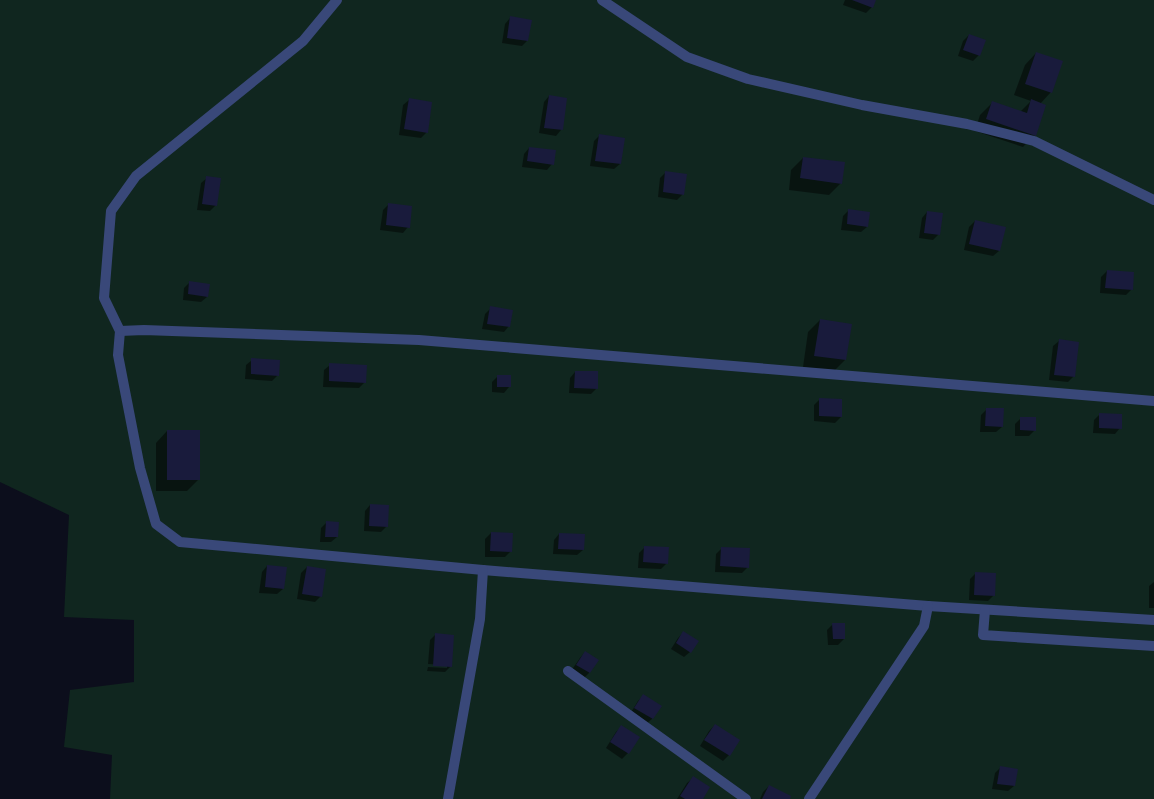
<svg xmlns="http://www.w3.org/2000/svg" width="1154" height="799" viewBox="0 0 1154 799" font-family="'Alegreya Sans',sans-serif">
<style>
.green{fill:#10261f}
.shadow{fill:#0007}
.building{fill:#191b3c}
.lines{fill:none;stroke-linecap:round;stroke-linejoin:round}
.service{stroke:#394879;stroke-width:10}
</style>
<rect width="100%" height="100%" fill="#0c0e1c"/>
<!-- green -->
<path class="green" d="M0 0H1154V799H110L112 755 64 747 70 690 134 682V620L64 617 69 515 0 482Z"/>
<!-- shadow -->
<g class="shadow">
<path d="M845 0H875L872 7 866 13 843 5Z"/>
<path d="M510 18 527 41 522 46 502 43 505 24Z"/>
<path d="M969 35 979 55 973 61 958 56 963 41Z"/>
<path d="M1036 53 1051 92 1040 104 1034 135 1023 147 975 131 980 115 992 103 1020 112 1031 101 1014 95 1025 65Z"/>
<path d="M549 96 561 130 556 136 539 133 544 102Z"/>
<path d="M409 100 427 132 421 138 399 135 403 105Z"/>
<path d="M599 136 620 164 614 169 590 166 594 141Z"/>
<path d="M529 148 552 164 547 170 522 167 524 154Z"/>
<path d="M803 158 841 183 829 195 789 190 791 170Z"/>
<path d="M666 172 683 194 677 200 658 197 660 178Z"/>
<path d="M207 178 216 205 210 211 197 210 201 183Z"/>
<path d="M389 204 408 227 403 233 380 230 383 210Z"/>
<path d="M849 210 867 227 861 232 841 230 843 216Z"/>
<path d="M927 212 939 234 933 240 919 238 922 218Z"/>
<path d="M975 221 999 251 993 256 964 250 969 227Z"/>
<path d="M1107 271 1132 289 1126 295 1100 293 1101 277Z"/>
<path d="M190 282 207 297 201 302 183 300 184 288Z"/>
<path d="M491 308 509 326 504 332 482 329 485 314Z"/>
<path d="M820 320 845 360 833 372 803 367 808 332Z"/>
<path d="M1059 341 1074 376 1068 382 1049 380 1053 346Z"/>
<path d="M252 360 278 375 272 381 245 379 246 365Z"/>
<path d="M330 365 365 382 359 388 323 387 324 370Z"/>
<path d="M575 372 597 388 591 394 569 393 570 378Z"/>
<path d="M498 376 509 387 504 393 492 392V382Z"/>
<path d="M820 399 841 417 835 423 814 421V405Z"/>
<path d="M987 409 1002 427 996 432H980L981 415Z"/>
<path d="M1100 414 1120 428 1115 434 1093 433 1094 420Z"/>
<path d="M1021 418 1035 430 1029 436H1015V424Z"/>
<path d="M167 431 199 479 187 491H156V443Z"/>
<path d="M370 505 387 526 381 532 364 531 365 511Z"/>
<path d="M326 523 337 537 331 542H320L321 528Z"/>
<path d="M491 533 511 551 505 557H485V539Z"/>
<path d="M559 534 583 550 577 555 553 554 554 540Z"/>
<path d="M645 547 667 563 661 569 638 568 639 553Z"/>
<path d="M722 548 748 567 742 573 715 572 716 554Z"/>
<path d="M267 566 283 589 277 594 259 593 262 572Z"/>
<path d="M307 567 321 596 315 602 297 599 301 573Z"/>
<path d="M976 573 994 595 988 601 969 600 970 579Z"/>
<path d="M1154 582V608H1149V586Z"/>
<path d="M833 624 844 639 838 645H828L827 630Z"/>
<path d="M683 633 690 652 684 657 671 649 678 638Z"/>
<path d="M435 635 451 666 445 672 427 671 428 667 447 668V665L428 664 430 640Z"/>
<path d="M585 652 597 660 589 673 584 678 571 671 580 658Z"/>
<path d="M643 696 660 706 652 719 646 724 630 714 638 701Z"/>
<path d="M715 725 729 755 723 761 700 746 709 731Z"/>
<path d="M622 726 628 753 622 759 606 748 616 732Z"/>
<path d="M1000 768 1014 786 1008 791 992 789 995 773Z"/>
<path d="M693 778 701 799H677L687 783Z"/>
<path d="M769 786 789 799H760L763 792Z"/>
</g>
<!-- building -->
<g class="building">
<path d="M852 0H876L873 8Z"/>
<path d="M510 16 532 20 528 41 507 38Z"/>
<path d="M969 34 986 40 980 56 963 50Z"/>
<path d="M1036 52 1063 61 1052 93 1025 84Z"/>
<path d="M549 95 567 98 563 130 544 128Z"/>
<path d="M409 98 432 102 428 133 404 129Z"/>
<path d="M1031 99 1046 105 1036 136 986 119 992 101 1027 113Z"/>
<path d="M599 134 625 138 621 164 595 161Z"/>
<path d="M529 147 556 150 554 165 527 161Z"/>
<path d="M803 157 845 162 842 184 800 178Z"/>
<path d="M665 171 687 174 684 195 663 192Z"/>
<path d="M206 176 221 178 217 206 202 204Z"/>
<path d="M388 203 412 206 410 228 386 225Z"/>
<path d="M848 209 870 212 868 227 847 224Z"/>
<path d="M927 211 943 213 940 235 924 233Z"/>
<path d="M975 220 1006 227 1000 251 969 244Z"/>
<path d="M1107 270 1134 272 1133 290 1105 288Z"/>
<path d="M189 281 210 284 208 297 188 294Z"/>
<path d="M490 306 513 310 510 327 487 324Z"/>
<path d="M820 319 852 324 846 360 814 356Z"/>
<path d="M1059 339 1079 342 1075 377 1054 375Z"/>
<path d="M251 358 280 360 279 376 251 374Z"/>
<path d="M329 363 367 365 366 383 329 381Z"/>
<path d="M575 371H598V389L574 388Z"/>
<rect x="497" y="375" width="14" height="12"/>
<path d="M819 398 842 399V417L819 416Z"/>
<path d="M986 408H1004L1003 427 985 426Z"/>
<path d="M1099 413 1122 414V429L1099 428Z"/>
<path d="M1020 417H1036V431L1020 430Z"/>
<rect x="167" y="430" width="33" height="50"/>
<path d="M370 504 389 505 388 527 369 526Z"/>
<path d="M326 521 339 522 338 537H325Z"/>
<path d="M491 532 513 533 512 552 490 551Z"/>
<path d="M559 533 585 534 584 550 558 549Z"/>
<path d="M644 546 669 547 668 564 643 562Z"/>
<path d="M721 547 750 548 749 568 720 566Z"/>
<path d="M267 565 287 567 284 589 265 587Z"/>
<path d="M307 566 326 569 322 597 302 594Z"/>
<path d="M975 572 996 573 995 596 974 595Z"/>
<path d="M832 623H845V639H833Z"/>
<path d="M683 631 699 641 691 653 676 643Z"/>
<path d="M435 633 454 635 452 667 433 666Z"/>
<path d="M585 651 599 660 590 673 576 665Z"/>
<path d="M643 694 662 706 653 719 634 708Z"/>
<path d="M715 724 740 740 730 756 704 740Z"/>
<path d="M621 725 640 737 629 754 610 742Z"/>
<path d="M1000 766 1018 769 1015 786 997 784Z"/>
<path d="M693 776 710 787 703 799H685L680 796Z"/>
<path d="M769 785 791 796 790 799H762Z"/>
</g>
<g class="lines">
<!-- service -->
<g class="service">
<path d="M337 0 303 41 136 176 111 211 104 298 120 331 118 355 140 468 156 524 180 542 483 570 928 606 1154 620"/>
<path d="M602 0 687 57 748 79 862 105 967 124 1034 141 1154 200"/>
<path d="M120 331 144 330 419 340 1154 401"/>
<path d="M985 610 983 635 1154 646"/>
<path d="M568 671 746 799"/>
<path d="M448 799 480 619 483 570"/>
<path d="M809 799 924 626 928 606"/>
</g>
</g>
</svg>
